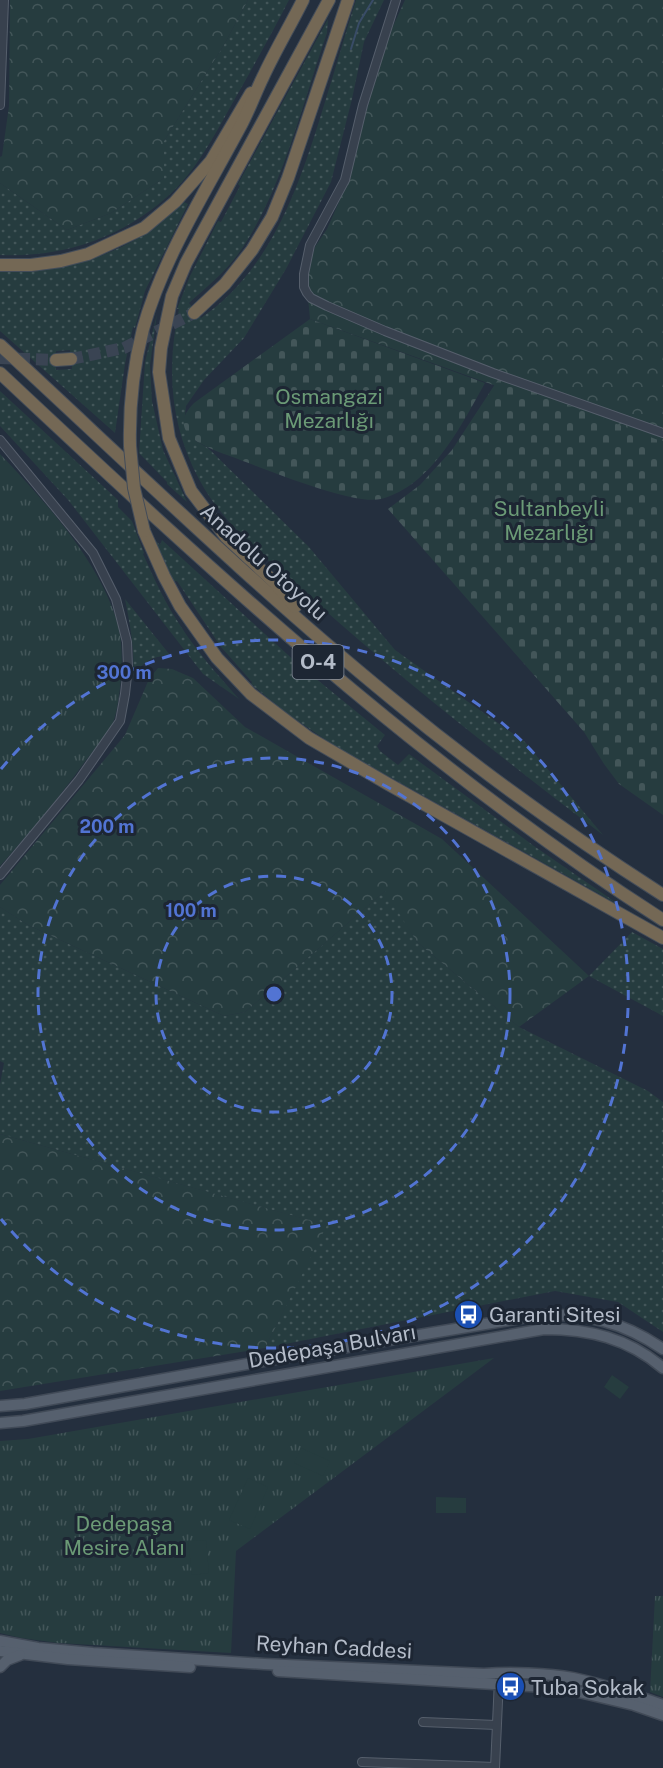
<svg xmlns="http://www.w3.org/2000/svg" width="663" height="1768" viewBox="0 0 663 1768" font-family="'Public Sans',sans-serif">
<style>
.grass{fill:url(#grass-dots);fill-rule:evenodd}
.forest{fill:url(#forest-crowns)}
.cemetery{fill:url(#cemetery-stones)}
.park{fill:url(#park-tufts)}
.garden{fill:#263c3f}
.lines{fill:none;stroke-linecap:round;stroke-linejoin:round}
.stream{stroke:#394c67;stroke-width:2}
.highway-tunnel{stroke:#3a4453;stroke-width:12;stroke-dasharray:12 6;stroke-linecap:butt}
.minor-casing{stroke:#565f6c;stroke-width:10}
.major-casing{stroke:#414a57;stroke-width:13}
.highway-casing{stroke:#434c59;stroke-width:14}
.minor{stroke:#38414e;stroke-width:8}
.major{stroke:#56606e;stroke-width:10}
.highway{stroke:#746855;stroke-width:12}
.highway-bridge-casing{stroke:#434c59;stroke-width:14;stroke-linecap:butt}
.highway-bridge{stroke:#746855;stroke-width:12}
.ring{fill:none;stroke:#5274d3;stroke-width:3;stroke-dasharray:10 8}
.labels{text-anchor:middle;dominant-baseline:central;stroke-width:6;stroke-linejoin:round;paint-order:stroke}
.shield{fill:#1d2633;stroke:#878f9c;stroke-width:1.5}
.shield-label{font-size:20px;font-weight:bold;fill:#b4bcc9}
.park-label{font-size:21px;fill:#6b9a76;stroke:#1d2633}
.street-label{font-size:21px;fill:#b4bcc9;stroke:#1d2633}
.poi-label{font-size:21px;fill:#b4bcc9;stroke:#1d2633;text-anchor:start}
.centre{fill:#5274d3;stroke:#1d2633;stroke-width:3}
.ring-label{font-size:18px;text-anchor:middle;font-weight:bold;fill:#5274d3;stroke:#1d2633;stroke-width:6;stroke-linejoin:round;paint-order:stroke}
</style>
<defs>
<pattern id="grass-dots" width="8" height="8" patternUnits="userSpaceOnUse" patternTransform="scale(1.5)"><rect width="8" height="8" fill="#263c3f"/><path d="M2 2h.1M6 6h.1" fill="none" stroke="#435659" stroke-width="1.8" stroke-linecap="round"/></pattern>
<pattern id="forest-crowns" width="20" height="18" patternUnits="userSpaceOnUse" patternTransform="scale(1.5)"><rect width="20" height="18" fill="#263c3f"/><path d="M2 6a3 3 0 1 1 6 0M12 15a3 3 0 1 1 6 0" fill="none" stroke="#435659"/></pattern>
<pattern id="cemetery-stones" width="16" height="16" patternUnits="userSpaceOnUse" patternTransform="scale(1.5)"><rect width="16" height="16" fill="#263c3f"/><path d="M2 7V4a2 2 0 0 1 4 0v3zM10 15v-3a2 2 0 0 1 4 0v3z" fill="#435659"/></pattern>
<pattern id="park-tufts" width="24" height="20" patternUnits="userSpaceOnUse" patternTransform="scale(1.5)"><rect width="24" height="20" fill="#263c3f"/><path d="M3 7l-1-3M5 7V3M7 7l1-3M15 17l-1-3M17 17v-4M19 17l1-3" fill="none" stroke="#435659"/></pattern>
</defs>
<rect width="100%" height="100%" fill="#242f3e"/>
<!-- grass -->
<g class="grass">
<path d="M248 0H289C271 35 252 69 232 104 214 136 195 173 167 197 121 238 62 258 0 255V183L67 230 111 213 164 178V141L225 43Z"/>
<path d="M356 0H384L364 42 352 99 331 182 286 269 244 338 204 380 186 406 184 425 196 441 208 448 309 547 395 650 525 742 603 835C503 759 405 682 311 598 273 564 224 526 200 481 170 426 166 369 179 309H177L190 276 218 221 221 222 240 186 238 184 328 19 327 33C303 102 283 187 243 247 229 269 209 285 189 303L201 318C272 269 300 184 324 105 335 70 345 35 356 0Z"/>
<path d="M184 202 188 204 145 291 135 328 133 327 125 364 115 433 0 331V271C52 274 101 261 145 234 159 225 172 212 184 202ZM70 350 72 369 56 370V351Z"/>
<path d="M157 314 150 365 152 401 163 450 187 502 167 484V482L139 453 145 362Z"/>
<path d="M0 391 118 500V507L132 521 144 553 143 554C154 578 165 603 180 625 197 652 218 675 239 699L203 674 69 501 0 426Z"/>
<path d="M154 539 160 545 162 540 298 664 385 735 377 746 380 751 398 765 409 754 534 846 621 906 336 747 288 714 251 684 252 682 221 647 177 581 173 582Z"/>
<path d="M125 599 170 655C150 657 145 661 133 676 135 649 130 625 125 599Z"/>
<path d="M386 890 417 942 519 1027 648 1091 663 1102V1332L618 1302 555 1291 265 1348 326 1225 0 1134V1084L4 1063 0 1061V907L28 925 224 1016 245 1012Z"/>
<path d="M632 932 663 949V1016L589 976Z"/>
</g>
<!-- forest -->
<g class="forest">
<path d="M10 0H248L225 43 164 141V178L111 213 67 230 0 183V157L2 156 9 106Z"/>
<path d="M405 0H663V446L310 319 306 277 315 247 327 229 339 202 358 145 379 57Z"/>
<path d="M158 668 172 669 193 678 245 727 442 839 589 976 519 1027 417 942 385 891 245 1012 224 1016 28 925 0 907V885L125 735 149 679Z"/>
<path d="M0 1134 327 1225 265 1348 0 1391Z"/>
</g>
<!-- cemetery -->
<g class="cemetery">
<path d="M310 319 485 383C462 424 432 486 381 499 352 506 256 465 224 454 201 445 166 431 194 403Z"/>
<path d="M499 378 663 442V815L619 784 604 764 584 732 388 509 420 485 452 450Z"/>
</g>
<!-- park -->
<g class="park">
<path d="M0 454C44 500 104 566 119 629 123 648 122 669 120 688 118 701 117 715 111 727 104 739 94 750 86 760 59 798 31 831 0 866Z"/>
<path d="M494 1358 236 1551 231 1653 58 1643 21 1638 0 1633V1441L28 1439Z"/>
<path d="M655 1596H663V1697L650 1692Z"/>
</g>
<!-- garden -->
<g class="garden">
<path d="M612 1375 629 1387 620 1399 604 1387Z"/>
<path d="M301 1448 330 1461 323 1476 294 1463Z"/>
<path d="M248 1478 268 1487 250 1529 229 1520Z"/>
<path d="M436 1497 466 1498V1513H436Z"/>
<path d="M206 1540 209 1573 192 1575 188 1541Z"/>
</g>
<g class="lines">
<!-- stream -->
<path class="stream" d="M351 49 359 23 373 0"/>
<!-- highway-tunnel -->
<g class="highway-tunnel">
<path d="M0 358 56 360"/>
<path d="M71 359 124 348 194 313"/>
</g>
<defs>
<g id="minor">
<path d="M396 0 363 105 345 180 310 245 304 274V287L307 293 311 298 327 306 385 331 493 373 663 433"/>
<path d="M0 105 4 0"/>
<path d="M0 440 93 553 116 599 127 642 128 667 125 694 120 721 79 780 0 875"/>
<path d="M423 1722 496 1725"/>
<path d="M362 1762 495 1767"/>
<path d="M495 1768 499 1679"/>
</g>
<g id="major">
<path d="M0 1406 25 1404 269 1360 539 1315C587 1313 623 1322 663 1349"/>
<path d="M0 1423 23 1421 544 1329C589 1329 628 1338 663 1368"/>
<path d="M0 1641 38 1648 93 1653 264 1664 484 1674C509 1672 548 1673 573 1678 604 1684 633 1695 663 1705"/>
<path d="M0 1651 68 1659 190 1667"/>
<path d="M0 1667 7 1660 20 1655"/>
<path d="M278 1671 562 1688 634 1705 663 1715"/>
</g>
<g id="highway">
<path d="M0 265H31L61 261 88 254 144 228 175 202 211 161 251 93"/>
<path d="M194 313 225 284 252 250 272 217 288 178 348 0"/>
<path d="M0 345C129 464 255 587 391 698 477 769 569 835 663 895"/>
<path d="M56 360 71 359"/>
<path d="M0 373C210 570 419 764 663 920"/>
<path d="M130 446C129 406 133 368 143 329 162 260 207 189 240 127 249 111 255 93 263 77 275 51 290 26 303 0"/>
<path d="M144 531 164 576 180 606 217 658 251 694 309 738 388 784 663 938"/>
<path d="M295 607 274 582 226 537 191 491 169 438 159 372 161 348 172 296 186 263 329 0"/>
</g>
</defs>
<!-- minor casing -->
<use href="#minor" class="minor-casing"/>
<!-- major casing -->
<use href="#major" class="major-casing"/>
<!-- highway casing -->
<use href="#highway" class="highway-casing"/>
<!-- minor -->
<use href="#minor" class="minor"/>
<!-- major -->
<use href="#major" class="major"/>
<!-- highway -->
<use href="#highway" class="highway"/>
<defs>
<path id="highway-bridge" d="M130 446 134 488 144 531"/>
</defs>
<!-- highway-bridge casing -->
<use href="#highway-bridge" class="highway-bridge-casing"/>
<!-- highway-bridge -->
<use href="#highway-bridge" class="highway-bridge"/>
</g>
<!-- distance rings -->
<g class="ring">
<circle cx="274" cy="994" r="118"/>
<circle cx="274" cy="994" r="236"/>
<path d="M1 769A354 354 0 1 1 1 1219"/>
</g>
<!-- icons -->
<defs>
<symbol id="bus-disc" viewBox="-11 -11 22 22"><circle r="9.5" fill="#1a4fb4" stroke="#1d2633"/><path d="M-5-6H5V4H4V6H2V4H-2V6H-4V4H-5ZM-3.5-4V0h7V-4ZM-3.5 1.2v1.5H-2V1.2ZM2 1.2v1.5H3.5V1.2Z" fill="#fff"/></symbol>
</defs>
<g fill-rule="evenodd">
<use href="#bus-disc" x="452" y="1298" width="33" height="33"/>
<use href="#bus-disc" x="494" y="1670" width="33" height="33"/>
</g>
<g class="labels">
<!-- shield labels -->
<rect class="shield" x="292.5" y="645" width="51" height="34" rx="4.5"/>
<g class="shield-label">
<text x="318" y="662">O-4</text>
</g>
<!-- park labels -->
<g class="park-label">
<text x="329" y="396">Osmangazi<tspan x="329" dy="24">Mezarlığı</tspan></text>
<text x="549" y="508">Sultanbeyli<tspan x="549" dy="24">Mezarlığı</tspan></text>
<text x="124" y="1523">Dedepaşa<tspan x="124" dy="24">Mesire Alanı</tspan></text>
</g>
<!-- street labels -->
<g class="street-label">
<text transform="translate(264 562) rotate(42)">Anadolu Otoyolu</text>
<text transform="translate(332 1346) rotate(-10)">Dedepaşa Bulvarı</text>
<text transform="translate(334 1647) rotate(3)">Reyhan Caddesi</text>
</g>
<!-- poi labels -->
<g class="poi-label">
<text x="489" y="1314">Garanti Sitesi</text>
<text x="531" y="1687">Tuba Sokak</text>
</g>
</g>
<circle cx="274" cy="994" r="9" class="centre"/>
<g class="ring-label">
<text x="124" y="679">300 m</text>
<text x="107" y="833">200 m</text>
<text x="191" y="917">100 m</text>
</g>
</svg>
